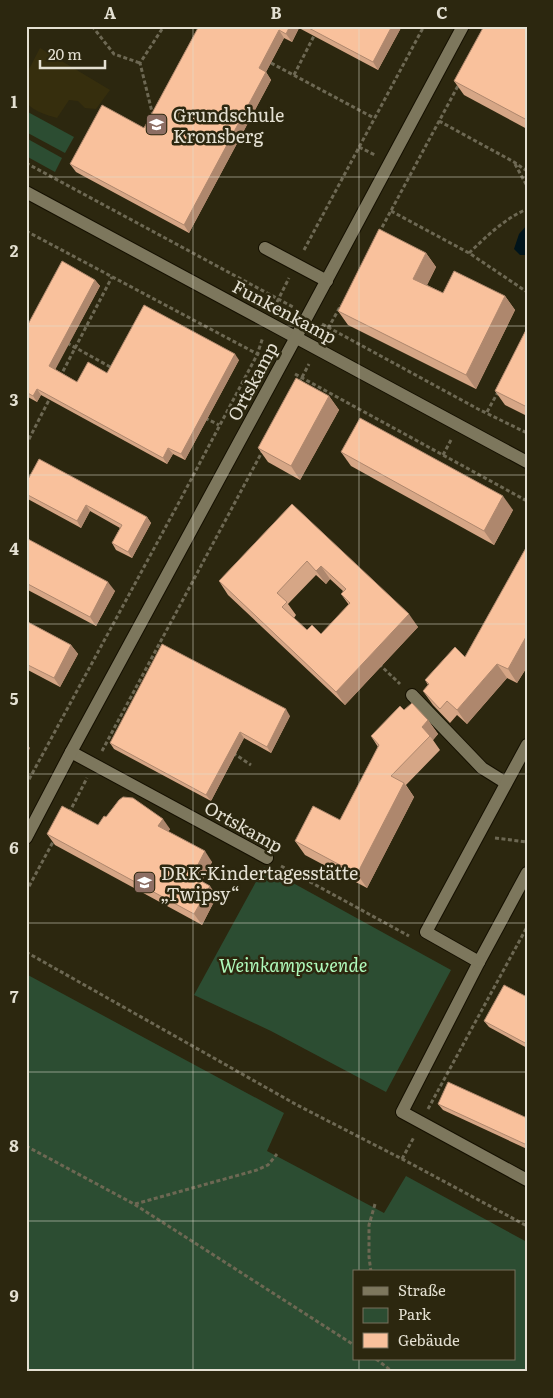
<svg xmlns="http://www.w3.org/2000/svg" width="553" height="1398" viewBox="0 0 553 1398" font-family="Literata,serif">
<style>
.green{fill:#2c4d32;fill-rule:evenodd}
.sand{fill:#362e0d}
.water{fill:#00141b}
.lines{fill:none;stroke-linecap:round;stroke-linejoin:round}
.lane-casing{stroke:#151000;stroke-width:14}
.street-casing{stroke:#151000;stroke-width:14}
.path{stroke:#6d6853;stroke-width:3;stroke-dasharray:4 2.5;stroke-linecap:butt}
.lane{stroke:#7d775d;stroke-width:12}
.street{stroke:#7d775d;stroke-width:12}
.wall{fill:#d6a686;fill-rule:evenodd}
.shaded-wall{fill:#ae876d}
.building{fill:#f9c19c;stroke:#ae876d;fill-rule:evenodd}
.grid{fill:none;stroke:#e4e0d2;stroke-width:1;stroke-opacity:0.55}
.labels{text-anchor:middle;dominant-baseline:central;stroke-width:5;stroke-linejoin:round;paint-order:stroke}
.poi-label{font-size:18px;fill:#e4e0d2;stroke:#2c270f;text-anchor:start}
.street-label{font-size:18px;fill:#e4e0d2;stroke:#2c270f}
.park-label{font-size:18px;font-style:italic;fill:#aff9bb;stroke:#2c270f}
.neatline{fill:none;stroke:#e4e0d2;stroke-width:2}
.grid-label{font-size:16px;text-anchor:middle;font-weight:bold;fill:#e4e0d2}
</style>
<rect width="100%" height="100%" fill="#2c270f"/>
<!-- green -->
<g class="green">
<path d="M26 111 74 137 65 153 26 132Z"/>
<path d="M26 138 62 158 55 172 26 156Z"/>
<path d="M264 867 451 970 386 1092 271 1031 194 995Z"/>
<path d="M26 974 284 1113 267 1151 384 1213 406 1176 527 1242V1372H26ZM354 1272H514V1359H354Z"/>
</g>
<!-- sand -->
<path class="sand" d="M40 48 110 90 96 109 85 108 78 101 69 100 57 118C46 115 33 111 26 102V75Z"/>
<!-- water -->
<path class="water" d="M527 225V255H520L514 249 519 234Z"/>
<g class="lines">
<defs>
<g id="lane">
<path d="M265 248 327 281"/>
<path d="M412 695 482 768 506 783"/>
</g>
<g id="street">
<path d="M26 192 527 462"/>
<path d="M71 752 267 858"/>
<path d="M26 838 71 752 308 315 463 26"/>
<path d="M527 873 479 962 402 1112 527 1180"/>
<path d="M479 962 426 932 527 745"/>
</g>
</defs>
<!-- lane casing -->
<use href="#lane" class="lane-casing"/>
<!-- street casing -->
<use href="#street" class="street-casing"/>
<!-- path -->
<g class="path">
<path d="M92 26 114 54 140 63"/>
<path d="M271 63 374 118"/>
<path d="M294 75 319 26"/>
<path d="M153 116 140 63 164 26"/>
<path d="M439 121 514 162 527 171"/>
<path d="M359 147 375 155"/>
<path d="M26 163 293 307"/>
<path d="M515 164 527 186"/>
<path d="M391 211 469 253 527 292"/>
<path d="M26 231 265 358"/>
<path d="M379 233 459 84"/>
<path d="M304 250 424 26"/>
<path d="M469 253C487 236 504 219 527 209"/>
<path d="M274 308 289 278"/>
<path d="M322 324 478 409 527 433"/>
<path d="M325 334 341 305"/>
<path d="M67 343 114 369"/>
<path d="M295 374 527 501"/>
<path d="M60 377 112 277"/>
<path d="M299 383 309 364"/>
<path d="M487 412 498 392"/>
<path d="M205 418 219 425"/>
<path d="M26 445 51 396"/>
<path d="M443 455 451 440"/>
<path d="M379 664 400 684"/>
<path d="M102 751 263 450"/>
<path d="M233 753 251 765"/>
<path d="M26 785 177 506 257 355 263 337"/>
<path d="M69 813 87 778"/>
<path d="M495 838 527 842"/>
<path d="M281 866 409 936"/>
<path d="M26 892 54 840"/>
<path d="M26 952 297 1105 406 1161 527 1226"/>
<path d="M428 1109 527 927"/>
<path d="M26 1146 134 1204 354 1345"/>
<path d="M402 1159 414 1137"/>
<path d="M135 1204 257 1170 268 1165 277 1154"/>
<path d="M371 1272 369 1257V1225L375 1204"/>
<path d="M376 1359 393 1372"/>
</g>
<!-- lane -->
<use href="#lane" class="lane"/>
<!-- street -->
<use href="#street" class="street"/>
</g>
<!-- wall -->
<g class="wall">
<path d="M199 26H402L378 70 299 28 292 42 284 38 266 72 271 80 189 233 76 172 70 164 144 128Z"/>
<path d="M527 26V129L464 95 454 81Z"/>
<path d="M426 253 436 267 427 285 443 293 505 296 515 310 476 389 348 325 338 311Z"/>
<path d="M95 280 100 286 55 369 77 382 107 373 239 360 185 460 173 454 167 464 41 395 37 402 26 396V328Z"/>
<path d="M527 328V416L505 405 495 391Z"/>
<path d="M329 396 339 410 300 480 268 462 258 448Z"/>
<path d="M341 452 513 510 494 545 351 466Z"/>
<path d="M26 483 147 517 151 523 132 558 116 550 112 543 120 528 90 511 81 528 26 498Z"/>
<path d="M292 504 418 627 345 705 228 595 219 581ZM316 575 326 584 330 579 343 591 341 594 349 605 321 634 307 630 294 618 296 615 288 604Z"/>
<path d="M26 538 115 591 96 626 26 589Z"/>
<path d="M527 546V667L517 683 507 678 467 724 457 715 450 723 433 705 423 691 428 685 425 680 465 657Z"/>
<path d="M26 621 71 645 78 654 60 687 26 669Z"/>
<path d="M404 710 428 720 438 734 433 740 440 750 406 785 414 797 367 888 305 855 295 841 340 820 378 747 371 736Z"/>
<path d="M290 716 271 753 244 738 211 801 114 749 110 743Z"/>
<path d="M106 817 170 829 168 832 212 862 202 881 217 896 202 925 55 845 47 834 98 825Z"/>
<path d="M527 997V1048L489 1027 484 1021Z"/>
<path d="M438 1104 527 1118V1149L443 1110Z"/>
</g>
<!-- shaded-wall -->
<g class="shaded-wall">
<path d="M290 26H298L299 28 292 42 286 34Z"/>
<path d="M392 26H402L378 70 373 62Z"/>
<path d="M279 30 284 38 266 72 271 80 189 233 184 225 259 68Z"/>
<path d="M426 253 436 267 423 293 413 279Z"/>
<path d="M95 280 100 286 54 372 49 366Z"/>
<path d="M505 296 515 310 476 389 466 375Z"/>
<path d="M235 354 239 360 185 460 181 454Z"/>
<path d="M37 389 41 395 37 402 33 396Z"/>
<path d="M329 396 339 410 300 480 291 466Z"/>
<path d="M168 448 173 454 167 464 163 458Z"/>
<path d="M503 496 513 510 494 545 484 531Z"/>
<path d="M86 505 90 511 81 528 77 521Z"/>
<path d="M147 517 151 523 132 558 128 552Z"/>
<path d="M321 566 330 579 326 584 316 571Z"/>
<path d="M108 582 115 591 96 626 90 617Z"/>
<path d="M409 614 418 627 345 705 336 692Z"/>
<path d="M527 635V667L517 683 508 669Z"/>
<path d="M71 645 78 654 60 687 54 678Z"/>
<path d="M497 664 507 678 467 724 457 710Z"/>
<path d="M286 709 290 716 271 753 267 747Z"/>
<path d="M428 720 438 734 433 740 422 727Z"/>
<path d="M240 732 244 738 211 801 206 795Z"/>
<path d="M26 743 30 748 26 756Z"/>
<path d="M404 783 414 797 367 888 357 874Z"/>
<path d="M163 819 170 829 165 837 158 826Z"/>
<path d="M205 851 212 862 199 886 192 876Z"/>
<path d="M210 886 217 896 202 925 194 914Z"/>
</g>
<!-- building -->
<g class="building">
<path d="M199 26H290L286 34 279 30 259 68 266 72 184 225 70 164 102 105 144 128Z"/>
<path d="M305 26H392L373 62Z"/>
<path d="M484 26H527V120L454 81Z"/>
<path d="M379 229 426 253 413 279 443 293 454 271 505 296 466 375 338 311Z"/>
<path d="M62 261 95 280 49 366 77 382 88 362 107 373 144 305 235 354 181 454 168 448 163 458 37 389 33 396 26 392V328Z"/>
<path d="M527 328V407L495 391Z"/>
<path d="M296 378 329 396 291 466 258 448Z"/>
<path d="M360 418 503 496 484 531 341 452Z"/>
<path d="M39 459 147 517 128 552 112 543 122 525 86 505 77 521 26 494V483Z"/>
<path d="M292 504 409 614 336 692 219 581ZM307 561 316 571 321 566 346 589 341 594 350 603 321 634 312 625 307 630 282 607 287 602 277 593Z"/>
<path d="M26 538 108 582 90 617 26 583Z"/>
<path d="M527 546V635L508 669 497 664 457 710 447 701 440 709 423 691 429 684 425 680 455 647 465 657Z"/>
<path d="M26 621 71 645 54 678 26 664Z"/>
<path d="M162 644 286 709 267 747 240 732 206 795 110 743Z"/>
<path d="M412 703 428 720 422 727 430 736 391 776 404 783 357 874 295 841 313 806 340 820 379 745 371 736 400 706 404 710Z"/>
<path d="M123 797 133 798 163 819 158 826 205 851 192 876 210 886 194 914 47 834 62 806 98 825 104 816 106 817 119 800Z"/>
<path d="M504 985 527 997V1044L484 1021Z"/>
<path d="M448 1082 527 1118V1145L438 1104Z"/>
</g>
<!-- grid -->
<path class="grid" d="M193 26V1372M359 26V1272M26 177H527M26 326H527M26 475H527M26 624H527M26 774H527M26 923H527M26 1072H527M26 1221H527M359 1359V1372"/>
<!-- icons -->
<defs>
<symbol id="school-square" viewBox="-11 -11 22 22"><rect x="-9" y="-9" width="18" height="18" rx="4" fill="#8d6e63" stroke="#2c270f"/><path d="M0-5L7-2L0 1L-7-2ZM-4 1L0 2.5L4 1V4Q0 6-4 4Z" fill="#fff"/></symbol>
</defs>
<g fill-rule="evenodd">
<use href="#school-square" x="144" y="112" width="25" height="25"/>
<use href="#school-square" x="132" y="870" width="25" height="25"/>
</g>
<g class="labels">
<!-- poi labels -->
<g class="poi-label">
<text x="173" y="114">Grundschule<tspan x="173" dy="21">Kronsberg</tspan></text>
<text x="161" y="872">DRK-Kindertagesstätte<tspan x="161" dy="21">„Twipsy“</tspan></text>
</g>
<!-- street labels -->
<g class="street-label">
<text transform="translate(285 311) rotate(28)">Funkenkamp</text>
<text transform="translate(252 381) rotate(-62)">Ortskamp</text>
<text transform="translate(244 826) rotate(29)">Ortskamp</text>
</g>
<!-- park labels -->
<g class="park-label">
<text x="293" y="964">Weinkampswende</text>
</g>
</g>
<!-- border -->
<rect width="553" height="1398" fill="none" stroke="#2c270f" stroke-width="55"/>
<!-- legend -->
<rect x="353" y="1270" width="162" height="90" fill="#2c270f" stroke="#76715d"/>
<rect x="363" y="1287" width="25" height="8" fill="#7d775d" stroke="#76715d"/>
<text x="398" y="1296" font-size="15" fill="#e4e0d2">Straße</text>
<rect x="363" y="1308" width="25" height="15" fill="#2c4d32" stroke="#76715d"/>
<text x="398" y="1320" font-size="15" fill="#e4e0d2">Park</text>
<rect x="363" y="1333" width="25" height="15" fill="#f9c19c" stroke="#76715d"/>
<text x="398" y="1346" font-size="15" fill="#e4e0d2">Gebäude</text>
<!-- scale -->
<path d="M40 60v8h65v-8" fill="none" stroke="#e4e0d2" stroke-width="2.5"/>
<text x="48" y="60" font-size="15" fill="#e4e0d2" stroke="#2c270f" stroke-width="4" paint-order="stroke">20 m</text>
<rect x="28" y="28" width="498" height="1342" class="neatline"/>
<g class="grid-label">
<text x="110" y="19">A</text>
<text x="276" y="19">B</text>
<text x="442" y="19">C</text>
<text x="14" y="108">1</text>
<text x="14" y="257">2</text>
<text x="14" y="406">3</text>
<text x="14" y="555">4</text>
<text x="14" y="705">5</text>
<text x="14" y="854">6</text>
<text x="14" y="1003">7</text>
<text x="14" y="1152">8</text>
<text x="14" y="1302">9</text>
</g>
</svg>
